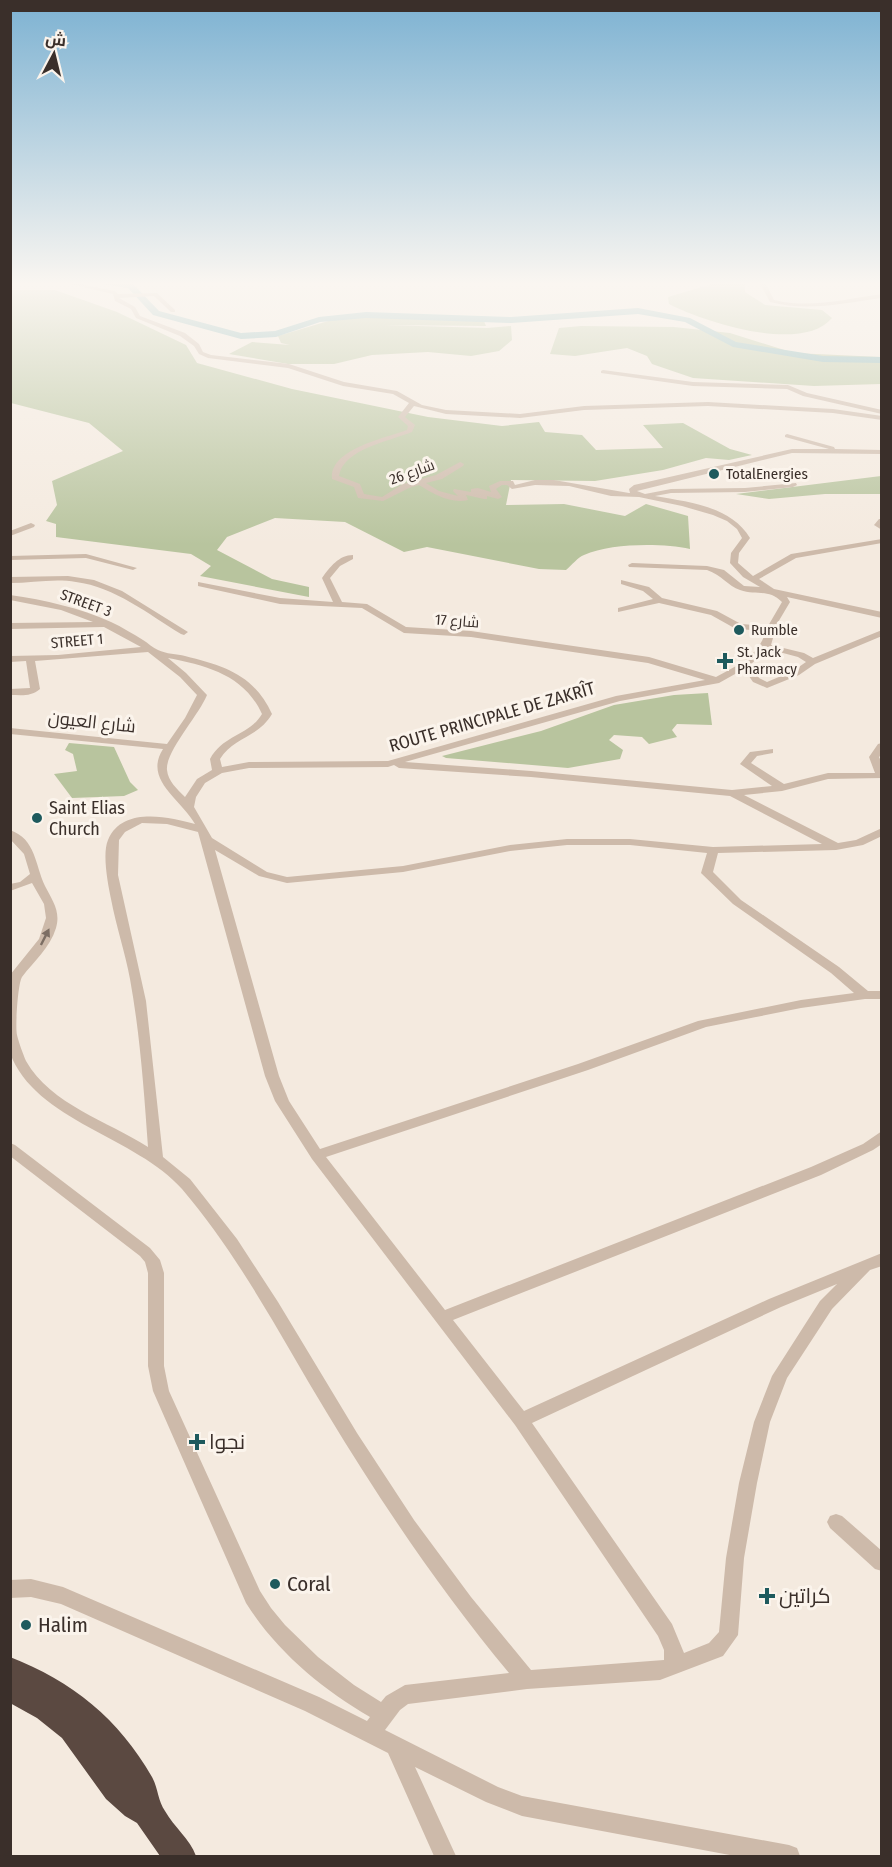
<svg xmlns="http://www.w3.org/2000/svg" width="892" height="1867" viewBox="0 0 892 1867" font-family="'Fira Sans Condensed',Cairo,sans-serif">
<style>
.green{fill:#b8c49e}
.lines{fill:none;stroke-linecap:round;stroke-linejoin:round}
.river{fill:#7db0b2;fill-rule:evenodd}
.minor{fill:#cdbaaa;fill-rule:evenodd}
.highway{fill:#5b4941;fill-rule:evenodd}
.oneway{fill:#7c6e64}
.poi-dot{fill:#1e5a5d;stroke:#fbf4ec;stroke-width:2}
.labels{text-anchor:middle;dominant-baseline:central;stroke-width:6;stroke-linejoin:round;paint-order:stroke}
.far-street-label{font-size:15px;fill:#3a2f2a;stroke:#fbf4ec}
.far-poi-label{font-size:15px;fill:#3a2f2a;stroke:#fbf4ec;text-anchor:start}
.street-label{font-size:18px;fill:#3a2f2a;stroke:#fbf4ec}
.poi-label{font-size:18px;fill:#3a2f2a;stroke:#fbf4ec;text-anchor:start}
.near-poi-label{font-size:21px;fill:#3a2f2a;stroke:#fbf4ec;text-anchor:start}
</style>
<rect width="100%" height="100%" fill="#f4eadf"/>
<!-- green -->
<g class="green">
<path d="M712 284H745V292L765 305 822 310 832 318C802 354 704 322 669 304L668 297Z"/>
<path d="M10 290H55L117 312 186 345 197 363 292 389 428 417 502 426 539 422 545 432 582 435 596 450 663 448 643 425 683 423 730 449 752 455 729 460 706 458 663 470 595 481 511 480 506 505 564 504 625 516 646 504 688 516 690 549C662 543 611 543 584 555 578 557 572 565 566 570L539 569 427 547 404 552 345 522 275 518 227 537 217 550 272 579 309 587V597L200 576 211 566 191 554 56 537V524L46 521 57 505 52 481 123 451 89 423 11 403Z"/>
<path d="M366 315 484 321 486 326 383 325 487 328 511 326 512 340 499 351 471 356 428 352 372 355 334 364H288L229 354 252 342 290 345 281 343 278 336 335 319Z"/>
<path d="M581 326 674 327 730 333 794 353 881 357V384L814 386 693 378 652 364 647 356 627 348 575 356 550 354 559 328Z"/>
<path d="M881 476V494H825L769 499 736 494Z"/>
<path d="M708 693 712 725 677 724 672 730 677 737 649 744 642 737 614 735 609 740 623 750 620 759 568 768 446 758 442 756 541 731 614 705 674 695Z"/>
<path d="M69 743 114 747 130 782 138 790 124 796 72 798 54 774 77 771 73 754 65 750Z"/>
</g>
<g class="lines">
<!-- river -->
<path class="river" d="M102 284H133L159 311 241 333 275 331 319 317 366 312 511 317 638 308 690 318 736 342 823 356 882 357V363L823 362 733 347 685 322 638 314 511 323 366 318 320 322 276 337 241 339 153 315 128 288Z"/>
<!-- minor -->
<g class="minor">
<path d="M70 284H80L115 291 118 294 157 293 175 310V312H171L154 296 119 298 135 307 140 316 185 333 199 344 203 352 211 355 289 364 344 382 397 391 422 405 446 410 520 414 584 406 708 402 833 409 882 416V420L833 413 708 406 584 410 520 418 446 414 414 406 405 417 415 425 412 432C390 441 343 449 339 476L360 484 364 494 382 497 403 484 436 475 460 462 464 464 463 466 442 479 426 483 439 491 458 496 453 491 454 489 471 492V489L478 488 491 492 489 486 500 481H513L515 485 535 480H554L629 493H630L629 489 634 485 792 449H829L785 437V435L787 434 834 447 835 449 882 450V454L792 453 637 491 645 494 671 489 745 488 796 483 797 485 793 487 745 492 671 493 655 496C688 502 731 506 750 538L739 553 738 563 753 576 791 554 882 539V543L796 558 759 579 774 589 882 612V618L787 597 790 602 777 624 771 645 804 653 813 658 882 630V636L815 664 799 675 767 688 753 682 744 669 719 683 620 701 405 762 531 771 732 790 772 786 740 764 750 752 773 749V753L757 756 751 763 784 784 828 773H875L869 757 878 744 882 743V754L879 757 882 763V778L828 779 782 791 744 795 838 843 856 840 882 828V836L863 845 836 850 718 853 713 872 741 900 839 967 868 991H882V999H865L801 1008 706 1027 588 1070 326 1157 445 1310 811 1167 863 1144 882 1131V1144L873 1150 821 1175 453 1320 524 1411 769 1299 882 1253V1266L870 1270 832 1309 787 1378 770 1422 757 1483 744 1558 738 1635 723 1656 660 1680 527 1689 408 1704 400 1710 385 1730 498 1787 522 1796 789 1845 797 1848 800 1856H735L522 1816 486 1802 415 1767 456 1856H434L388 1753 305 1711 61 1604 31 1597 10 1598V1580L31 1579 63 1587 319 1697 367 1721 370 1717C321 1688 277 1652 246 1603L153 1391 148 1366V1273L145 1262 140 1256 10 1156V1143L15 1145 150 1248 160 1260 164 1273V1366L169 1391 260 1591 271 1608 285 1625 318 1657 354 1685 381 1702 386 1696 405 1685 509 1673C441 1591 382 1504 327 1413 281 1337 240 1257 182 1189 137 1137 35 1121 10 1053V975L39 939 46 918 44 904 32 883 10 891V884L20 882 30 874 24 854 10 839V830C36 839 35 865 45 886 52 900 61 911 56 928 50 948 34 961 22 977 18 983 15 1027 17 1035 19 1043 23 1054 26 1061 51 1105 108 1121 148 1147 144 1091 140 1034 130 979 125 952 116 926 111 899 108 884 102 854 108 840 122 806 169 817 195 824 182 800 143 780 163 749L10 734V728L167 744 185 718 197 695 180 677 148 652 35 661 40 689C31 697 21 695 10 695V689L30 688 26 661 10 662V656L58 655 141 647 104 627 10 629V623L93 622 61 610 10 600V595C45 600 80 608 111 622 122 627 133 634 143 640 148 643 153 648 158 650 166 654 177 654 185 656 225 666 254 675 272 714 258 738 233 737 220 759L222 767 249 762 388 761 616 696 705 680 648 663 471 637 404 633 362 608 280 604 198 586V582L280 598 333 602 322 578C330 567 339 555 353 555V559L340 566 330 578 342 602 367 604 406 627 471 631 649 657 716 677C738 665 758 657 766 631L736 629 711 615 659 603 618 612V608L653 599 643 591 621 584V580L649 587 662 598 717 611 741 624 768 626 782 602C768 588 756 596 740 590 728 586 722 575 707 570L629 567 628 565 632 563 707 566 724 570 744 586 760 587 743 577 730 563 731 553 742 538 737 529 727 521 713 515 682 506 639 497 611 496 569 486 535 485 512 489 507 485H502L496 489 502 497 498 499 487 496V499H484L466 495 468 500C451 504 433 494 419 485L409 488 383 501 358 498 354 487 332 479C329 449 386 438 407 430L408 426 398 417 409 403 393 394 343 386 288 368 208 358 199 354 194 346 180 336 136 318 131 309 115 301 113 294ZM768 649 798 657 806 662 793 671 767 682 759 678 751 664ZM168 658C208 666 244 675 262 714 249 736 224 734 210 759L212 770 197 779 185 797C177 789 168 781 167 770 165 752 199 715 207 695L186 673ZM394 765 399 768 531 777 730 796 822 844 713 847 630 839H567L510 845 403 866 287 877 267 872 212 838 194 807 196 797 205 783 222 773 249 768 388 767ZM142 823 167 824 198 832 265 1076 275 1101 312 1159 515 1425 658 1636 664 1650V1660L531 1670 471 1597 414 1520 357 1433 278 1302 237 1239 190 1179 163 1157 146 1001 118 875 119 840 125 832ZM567 845H630L707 853 701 873 733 904 831 973 854 993 801 1000 698 1021 578 1064 320 1149 289 1101 279 1076 215 850 259 876 287 883 403 872 510 851ZM837 1284 820 1301 772 1376 754 1422 739 1483 726 1558 719 1632 709 1643 684 1653 672 1624 532 1423 781 1307Z"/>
<path d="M760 284H766L774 300C810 309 845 299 882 294V298C843 303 808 312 770 302Z"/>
<path d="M603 370 693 382 788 385 807 393 882 410V414L803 396 787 389 693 386 601 373V371Z"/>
<path d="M879 519H882V530L874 525Z"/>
<path d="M31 523 35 525 34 527 10 536V531Z"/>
<path d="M86 554 137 568 133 570 86 558 10 560V556Z"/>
<path d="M68 576 94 580 122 591 188 632 184 635 181 634C148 614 115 587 76 582 55 578 32 583 10 583V577Z"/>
<path d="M836 1514 842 1516 882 1551V1571L875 1569 830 1528 827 1522 830 1516Z"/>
</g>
<!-- highway -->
<path class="highway" d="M10 1657C72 1681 119 1719 152 1777 158 1788 158 1801 165 1811 174 1827 190 1839 196 1856H160L137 1823 125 1816 106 1799 62 1738 37 1718 10 1703Z"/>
</g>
<!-- one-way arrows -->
<defs><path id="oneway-solid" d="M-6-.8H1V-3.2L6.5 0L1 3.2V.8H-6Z" transform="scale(1.5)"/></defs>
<use class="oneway" href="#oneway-solid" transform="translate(45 937) rotate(-63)"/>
<!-- sky -->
<linearGradient id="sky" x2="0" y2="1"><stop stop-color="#7db2d2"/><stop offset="0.52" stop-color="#faf6f1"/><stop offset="1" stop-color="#faf6f1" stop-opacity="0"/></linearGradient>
<rect width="892" height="545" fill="url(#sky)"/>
<!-- markers -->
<g class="poi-dot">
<circle cx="714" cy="474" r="6"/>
<circle cx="739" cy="630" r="6"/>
<path d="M722 652h6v6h6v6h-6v6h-6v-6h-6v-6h6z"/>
<circle cx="37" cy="818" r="6"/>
<path d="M194 1433h6v6h6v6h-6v6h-6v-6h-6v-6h6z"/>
<circle cx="275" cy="1584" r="6"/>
<path d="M764 1587h6v6h6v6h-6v6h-6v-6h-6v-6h6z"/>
<circle cx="26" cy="1625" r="6"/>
</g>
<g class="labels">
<!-- far-street labels -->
<g class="far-street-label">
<text transform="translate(412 472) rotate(-20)">شارع 26</text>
<text transform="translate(86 603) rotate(20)">STREET 3</text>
<text transform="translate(457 621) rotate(4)">شارع 17</text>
<text transform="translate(77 641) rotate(-5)">STREET 1</text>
</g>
<!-- far-poi labels -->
<g class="far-poi-label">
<text x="726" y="474">TotalEnergies</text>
<text x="751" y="630">Rumble</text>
<text x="737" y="652">St. Jack<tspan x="737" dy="17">Pharmacy</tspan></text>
</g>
<!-- street labels -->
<g class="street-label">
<text transform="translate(492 717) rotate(-16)">ROUTE PRINCIPALE DE ZAKRÎT</text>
<text transform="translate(92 722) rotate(6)">شارع العيون</text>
</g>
<!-- poi labels -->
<g class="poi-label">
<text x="49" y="808">Saint Elias<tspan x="49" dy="21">Church</tspan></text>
</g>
<!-- near-poi labels -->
<g class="near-poi-label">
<text x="209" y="1442">نجوا</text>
<text x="287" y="1584">Coral</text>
<text x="779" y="1596">كراتين</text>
<text x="38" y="1625">Halim</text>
</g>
</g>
<!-- border -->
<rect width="892" height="1867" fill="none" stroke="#3a2f2a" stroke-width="24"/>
<!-- north arrow -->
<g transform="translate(54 54) rotate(7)" stroke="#fbf4ec" stroke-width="4.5" paint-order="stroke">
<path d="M0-4.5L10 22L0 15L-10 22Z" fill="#3a2f2a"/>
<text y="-9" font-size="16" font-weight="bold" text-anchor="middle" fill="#3a2f2a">ش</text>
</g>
</svg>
